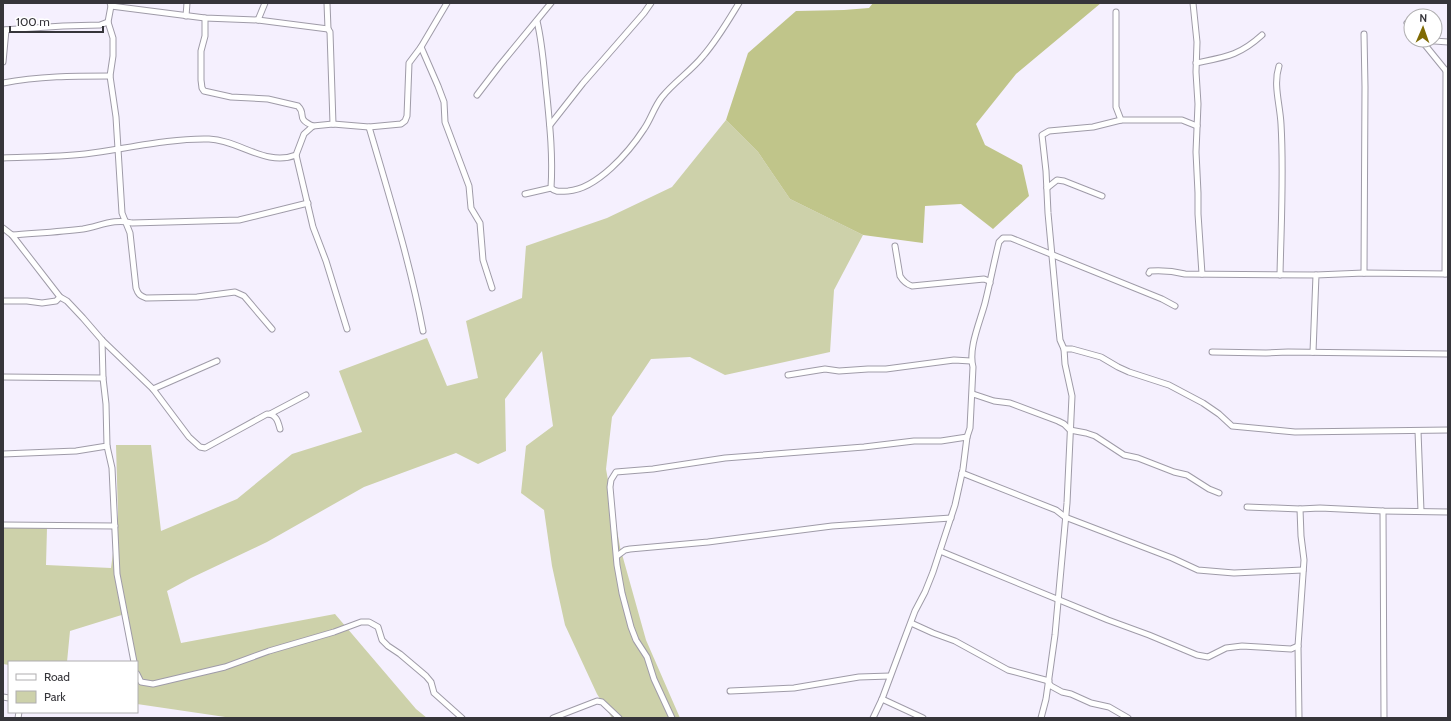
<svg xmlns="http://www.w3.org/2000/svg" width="1451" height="721" viewBox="0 0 1451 721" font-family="Cabin,sans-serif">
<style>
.green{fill:#cdd1aa}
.forest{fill:#c0c58a}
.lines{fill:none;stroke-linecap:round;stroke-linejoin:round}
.minor-casing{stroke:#9f9ba8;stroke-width:7}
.minor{stroke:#fff;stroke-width:5}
</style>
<rect width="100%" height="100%" fill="#f5f0fe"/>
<!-- green -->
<path class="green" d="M726 120 758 152 790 199 863 235 834 290 830 352 725 375 690 357 651 359 612 417 606 469 620 547 646 640 680 718H612L597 694 565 625 552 566 544 510 521 493 526 446 553 426 542 351 505 399 506 451 478 464 456 453 364 487 267 542 191 578 167 591 181 643 335 614 416 709 427 718H232L137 704V662H133L128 613 70 631 67 662H9V665L3 664V528H47L46 565 111 568 118 515 116 445H151L161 531 237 499 292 454 362 432 339 371 427 338 447 386 478 378 466 321 522 298 526 246 607 218 672 187Z"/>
<!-- forest -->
<path class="forest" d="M873 3H1101L1016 74 976 124 985 145 1022 165 1029 196 993 229 961 204 925 206 923 243 863 235 790 199 758 152 726 120 748 53 796 11 844 10 869 8Z"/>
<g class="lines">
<defs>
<g id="minor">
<path d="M110 3 111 6 108 22 113 38V56L110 76 116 117 122 213 130 233 136 288C138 294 140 296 146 298L197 297 235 292 244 296 272 329"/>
<path d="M327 3 328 29"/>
<path d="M447 3 421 47 438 86 444 102 445 122 469 186 471 208 480 223 483 260 492 288"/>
<path d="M1193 3 1197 42 1196 72 1198 104 1196 152 1198 193V214L1202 274"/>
<path d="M111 6 205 18 258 20 328 29 330 32 333 124"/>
<path d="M1116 12V107L1121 120H1182L1197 126"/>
<path d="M186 16 187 3"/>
<path d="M205 18V36L201 51V80L202 88 204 91 231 97 268 99 298 106C307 115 295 118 313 126"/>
<path d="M258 20 265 3"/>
<path d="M537 21C543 46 544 71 547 97 550 127 553 157 551 188"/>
<path d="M1407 23 1411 28"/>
<path d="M3 30 63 26 100 25 108 22"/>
<path d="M1364 34 1365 87 1364 273"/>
<path d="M1421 40 1447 72"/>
<path d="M1421 40 1448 42"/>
<path d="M3 62 6 30"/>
<path d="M1196 63C1225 57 1239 56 1262 35"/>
<path d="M1279 66C1273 85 1280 104 1281 124 1284 174 1281 225 1280 275"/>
<path d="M3 83C39 76 74 76 110 76"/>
<path d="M477 95 500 65 551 3"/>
<path d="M550 125 583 83 644 13 651 3"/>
<path d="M369 127C389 195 410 262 423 331"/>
<path d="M296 155 313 227 326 261 347 329"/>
<path d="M3 158C30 157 58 157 85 154 125 149 169 138 209 139 239 140 266 167 296 155L304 134 313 126 333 124 369 127 401 124 405 121 407 116 409 63 421 47"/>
<path d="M1047 188 1057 180 1064 181 1102 196"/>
<path d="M525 194 551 188C556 193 562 191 568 191 597 189 629 152 644 129 651 119 654 107 662 97 674 82 691 71 703 56 717 40 728 21 739 3"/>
<path d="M3 228 12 235 60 297 67 301 83 318 102 340 153 389 189 437 200 447 205 448 267 414C276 414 278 421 280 429"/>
<path d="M12 235C36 233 60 232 83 229 100 226 115 218 132 223L239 220 308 203"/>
<path d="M895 246 900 276C903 281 906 284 912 286L984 279 989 281 990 283"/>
<path d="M1149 273 1150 271C1163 270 1173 271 1185 274L1316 275"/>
<path d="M1445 274 1446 70"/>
<path d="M3 301H27L42 303 56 301 60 297"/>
<path d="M1064 349H1072L1101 357 1118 367 1129 372 1169 385 1203 403 1219 414 1232 426 1295 432 1448 430"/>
<path d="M1212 352 1266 353 1288 352 1448 354"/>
<path d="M1313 352 1316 275 1364 273 1448 274"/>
<path d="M788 375 825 369 839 371 868 369H886L954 360 971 361"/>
<path d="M3 377 103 378"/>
<path d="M153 389 217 361"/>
<path d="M973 394 994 401 1010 403 1058 421 1064 424 1070 430 1086 433 1095 436 1124 455 1138 458 1174 472 1187 475 1209 489 1219 493"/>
<path d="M270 414 306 395"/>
<path d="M1418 431 1421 511"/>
<path d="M107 446 112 468 117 574 134 662"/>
<path d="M3 454 76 451 107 446 106 404 103 378 102 340"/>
<path d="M962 473 1056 510 1065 517 1172 558 1198 570 1234 573 1303 570"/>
<path d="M1247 507 1300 509 1320 508 1383 511 1448 512"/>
<path d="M1383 511 1384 718"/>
<path d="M3 525 115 526"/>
<path d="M940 551 1108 620 1149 635 1197 655 1208 657 1226 648 1242 646 1291 649 1298 646"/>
<path d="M617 556 625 550 630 549 708 542 832 526 951 518"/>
<path d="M911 623 933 633 955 641 1008 670 1049 681"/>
<path d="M137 674 141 682 153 684 225 667 269 651 334 632 361 622H369L378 627 382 640 388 646 400 654 426 676 431 682 434 693 462 718"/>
<path d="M1048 682 1051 686 1062 692 1071 694 1091 703 1109 707 1128 718"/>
<path d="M730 691 794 688 859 677 890 676"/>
<path d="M3 697 9 698"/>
<path d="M882 699 923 718"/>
<path d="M18 718 19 712"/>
<path d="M553 718 597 701 602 702 619 718"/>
<path d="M672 718 654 679 647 657 636 640 631 627 622 593 617 565 610 487 611 480 616 472 653 469 725 458 864 447 914 441H941L967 437"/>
<path d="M873 718 882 699 904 640 915 611 925 592 933 572 955 505 963 469 967 437 970 428 973 367C968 348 980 322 985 303 990 283 994 262 999 242L1003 238H1011L1162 299 1175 306"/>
<path d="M1041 718 1046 699 1055 635 1067 503 1072 396 1065 364 1064 349 1060 340 1057 310 1048 213 1046 171 1042 135 1049 131 1093 127 1121 120"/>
<path d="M1299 718 1298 646 1304 560 1301 536 1300 509"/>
</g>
</defs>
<!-- minor casing -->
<use href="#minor" class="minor-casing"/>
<!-- minor -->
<use href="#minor" class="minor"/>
</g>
<!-- border -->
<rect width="1451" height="721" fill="none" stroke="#36353a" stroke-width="8"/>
<!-- legend -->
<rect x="8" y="661" width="130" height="52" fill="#ffffff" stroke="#afaeb0"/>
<rect x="16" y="674" width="20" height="6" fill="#ffffff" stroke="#afaeb0"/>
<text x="44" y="681" font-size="12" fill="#36353a">Road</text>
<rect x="16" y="691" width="20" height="12" fill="#cdd1aa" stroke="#afaeb0"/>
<text x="44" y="701" font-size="12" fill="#36353a">Park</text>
<!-- north arrow -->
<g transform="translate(1423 28) rotate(2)"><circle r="19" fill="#ffffff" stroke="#afaeb0"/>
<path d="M0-3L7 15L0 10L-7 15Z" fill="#7f6a03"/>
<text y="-6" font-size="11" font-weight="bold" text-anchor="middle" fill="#36353a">N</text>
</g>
<!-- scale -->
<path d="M10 26v6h93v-6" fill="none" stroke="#36353a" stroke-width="2"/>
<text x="16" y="26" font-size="12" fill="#36353a" stroke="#ffffff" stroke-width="3" paint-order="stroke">100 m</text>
</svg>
